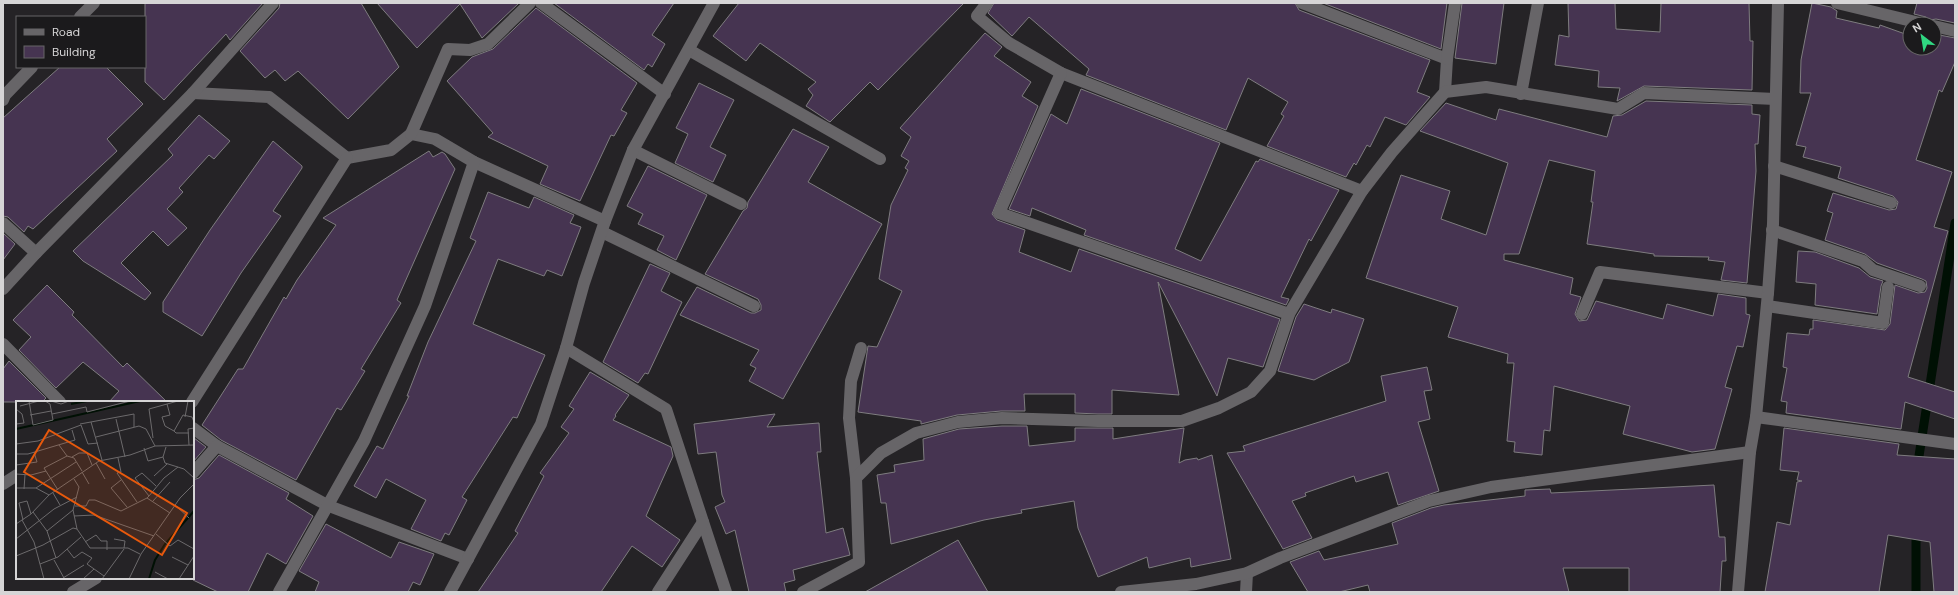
<svg xmlns="http://www.w3.org/2000/svg" width="1958" height="595" viewBox="0 0 1958 595" font-family="'DM Sans',sans-serif">
<style>
.lines{fill:none;stroke-linecap:round;stroke-linejoin:round}
.stream{stroke:#001004;stroke-width:9}
.building{fill:#463451;stroke:#7e7c7f}
.service{stroke:#676568;stroke-width:12}
.minor{stroke:#676568;stroke-width:12}
.tertiary{stroke:#676568;stroke-width:12}
.inset-river{fill:none;stroke:#001004;stroke-width:2}
.inset-road{fill:none;stroke:#6c6a6c;stroke-width:1}
.view{fill:#e8590c;fill-opacity:0.15;stroke:#e8590c;stroke-width:2}
.inset-edge{fill:none;stroke:#d6d5d6;stroke-width:2}
</style>
<rect width="100%" height="100%" fill="#252326"/>
<g class="lines">
<!-- stream -->
<g class="stream">
<path d="M1917 469 1955 223"/>
<path d="M1916 592V527"/>
</g>
</g>
<!-- building -->
<g class="building">
<path d="M145 3H263L230 40 226 34 164 100 145 82Z"/>
<path d="M280 3H361L399 67 348 119 298 71 285 81 275 70 265 78 240 51 279 8Z"/>
<path d="M377 3H519L482 38 460 4 417 48Z"/>
<path d="M554 3H674L652 35 665 44 652 67 648 64 644 70Z"/>
<path d="M739 3H964L878 90 870 82 830 122 806 106 813 95 808 89 816 82 760 43 746 61 713 36Z"/>
<path d="M994 3H1295L1299 10 1430 60 1417 92 1430 97 1406 125 1385 117 1370 147 1367 145 1356 165 1354 163 1346 177 1267 146 1284 116 1281 114 1288 102 1248 78 1226 130 1086 75 1089 69 1029 17 1012 36 988 13Z"/>
<path d="M1323 3H1447L1441 49Z"/>
<path d="M1462 3H1504L1496 64 1455 58Z"/>
<path d="M1568 3H1615L1616 29 1660 32 1661 3H1749L1750 41H1753L1752 90 1644 86 1617 101 1620 88 1598 87 1599 71 1555 65 1559 35 1569 37Z"/>
<path d="M1812 3 1831 7 1837 11 1836 18 1879 28 1880 25 1908 35 1910 29V48H1934V34L1955 38V62L1942 92 1939 90 1916 160 1952 172 1934 227 1948 231 1908 377 1955 392V419L1905 402 1901 429 1786 413 1787 402 1781 401 1787 368 1783 367 1787 333 1809 335 1810 329H1813V320L1885 330 1890 324 1895 285 1918 293 1925 292 1927 288 1926 281 1922 279 1877 263 1865 254 1825 240 1833 213 1827 211 1833 193 1889 210 1896 209 1898 202 1893 196 1838 178 1841 167 1803 157 1806 147 1796 145 1811 93H1800L1801 60Z"/>
<path d="M1917 3H1955V23L1936 19 1930 20 1926 17 1914 14Z"/>
<path d="M536 8 637 83 621 110 627 113 614 136 611 135 580 201 540 184 548 166 488 137 493 133 447 81 472 57 493 49Z"/>
<path d="M985 33 1002 47 994 56 1031 82 1022 96 1038 106 992 214 997 220 1025 230 1019 252 1071 272 1079 249 1280 319 1263 367 1228 358 1217 396 1158 282 1179 395 1112 390V414H1098L1075 413V394H1024L1025 411H1001L957 415 921 424V421L858 412 868 346 877 347 902 291 879 279 891 205 908 170 905 168 909 161 901 156 911 137 900 128Z"/>
<path d="M60 67H106L143 104 107 139 117 151 33 229 28 226 24 232 8 217 3 216V118Z"/>
<path d="M699 83 734 100 710 147 726 155 713 182 675 163 688 134 676 128Z"/>
<path d="M1081 89 1220 143 1175 249 1201 261 1256 161 1258 162 1260 159 1339 190 1311 241 1309 239 1281 297 1289 299 1286 305 1084 235 1086 230 1032 208 1030 216 1009 209 1051 114 1067 124Z"/>
<path d="M1646 101 1752 105V114L1760 115 1758 144H1755L1756 171 1747 283 1721 280 1725 262 1708 260 1709 257 1654 256V254L1587 244 1593 202H1591L1595 171 1549 160 1519 254H1504V260L1573 278 1570 294 1581 297 1575 314 1579 321 1587 320 1596 301 1663 319 1667 304 1713 316 1718 294 1746 298V314L1750 315 1743 347 1737 346 1725 387 1732 389 1715 449 1692 452 1623 434 1630 406 1554 386 1550 431 1544 430 1542 455 1514 452 1515 442 1507 441 1514 363H1507L1508 354 1448 337 1458 307 1366 278 1401 175 1450 191 1441 219 1486 235 1508 163 1420 131 1446 103 1496 120 1499 109 1607 137 1613 116 1622 115Z"/>
<path d="M199 115 230 141 214 159 209 155 179 188 183 192 167 209 187 228 168 246 153 231 121 263 151 293 145 300 83 261 73 251 173 155 168 149Z"/>
<path d="M793 129 829 147 808 182 882 224 783 399 749 381 756 368 750 365 759 350 680 315 697 287 751 313H755L761 310V305L758 299 705 274 743 211 747 208 748 202Z"/>
<path d="M273 141 302 166V168L273 211 281 216 241 273 202 336 163 312V302L210 230Z"/>
<path d="M429 151 433 157 442 152 445 154 455 169 397 300 401 303 361 369 365 371 341 410 337 408 296 480 221 440 202 425 238 369H243L284 297 286 299 297 280 336 225 323 218Z"/>
<path d="M648 166 707 195 676 260 657 250 664 236 638 224 643 214 627 206Z"/>
<path d="M488 192 529 208 534 197 574 215 570 223 581 227 562 276 547 270 544 276 498 259 473 324 545 355 517 418 513 417 462 497 467 500 449 535 445 533 441 541 411 529 426 500 386 479 376 498 354 486 377 446 383 449 409 396H407L428 342 476 241 470 238Z"/>
<path d="M3 233 15 244 3 260Z"/>
<path d="M1798 251 1815 252 1859 268 1870 277 1883 281 1881 286 1877 314 1815 305 1816 284 1796 282Z"/>
<path d="M650 264 670 273 661 291 682 302 648 374 645 373 638 383 603 362Z"/>
<path d="M47 285 74 312 72 315 123 367 127 363 167 402H109L119 391 83 362 56 388 19 350 31 337 13 320Z"/>
<path d="M1304 304 1331 313 1332 309 1364 319 1349 362 1314 380 1278 371 1296 317Z"/>
<path d="M9 361 46 398 42 402H3V369Z"/>
<path d="M1427 367 1432 390 1424 391 1430 419 1418 422 1439 491 1398 505 1388 472 1356 482 1354 476 1305 493 1306 496 1292 501 1312 538 1283 549 1227 453 1245 451 1243 446 1386 401 1381 376Z"/>
<path d="M590 372 629 395 615 415 616 416 613 420 671 447 673 456 646 516 680 540 662 567 632 546 601 592H478L518 533 515 531 544 476 540 473 569 433 561 427 574 409 569 406Z"/>
<path d="M775 414 767 427 819 423 821 452H817L826 533 843 528 850 555 793 570 795 580 784 583 786 592H749L735 530 726 534 715 507 725 502 722 495 716 452 698 454 694 424Z"/>
<path d="M1002 426H1027L1029 446 1075 441V428H1113V439L1184 428 1179 463 1185 460 1197 458 1198 460 1212 455 1231 559 1191 567 1190 558 1149 568 1147 557 1098 577 1078 528 1074 501 1021 510 1022 513 984 520 891 544 886 503H881L877 475 895 472 894 465 924 460 923 439 959 429Z"/>
<path d="M1784 428 1899 444 1897 455 1955 459V592H1934L1930 542 1888 535 1879 592H1765L1777 522 1790 525 1797 482 1802 481 1797 480 1799 472 1780 470Z"/>
<path d="M194 438 206 447 193 462V439Z"/>
<path d="M219 455 289 493 286 499 313 516 286 564 267 553 248 592H218L193 580V480L199 478Z"/>
<path d="M1714 485 1719 537H1725L1726 561H1722L1720 592H1629V568H1563L1569 592H1370L1368 585 1339 592H1308L1290 562 1319 551 1324 560 1398 544 1392 523 1431 508 1444 505 1525 496V490L1550 489 1551 493Z"/>
<path d="M326 524 391 558 399 542 434 554 420 585 413 582 408 592H315L319 582 299 571Z"/>
<path d="M958 540 988 592H865Z"/>
</g>
<g class="lines">
<!-- service -->
<g class="service">
<path d="M1774 166 1891 203"/>
<path d="M1772 230 1863 261 1873 270 1920 286"/>
<path d="M1767 306 1883 323 1888 287"/>
<path d="M1582 314 1600 272 1768 293"/>
<path d="M856 478 849 418 851 381 861 348"/>
<path d="M1246 592 1247 573"/>
</g>
<!-- minor -->
<g class="minor">
<path d="M541 3 665 94"/>
<path d="M987 3 977 16 1009 43 1061 73 1362 191"/>
<path d="M1302 3 1447 59 1445 92"/>
<path d="M1837 3 1924 24"/>
<path d="M80 17 94 3"/>
<path d="M1934 26 1955 31"/>
<path d="M689 50 880 159"/>
<path d="M1447 59 1455 3"/>
<path d="M1061 73 999 213 1289 314"/>
<path d="M193 93 269 97 347 158 391 150 411 134 435 139 474 162 605 221"/>
<path d="M1521 94 1538 3"/>
<path d="M3 100 5 95 32 67"/>
<path d="M411 134 448 49 470 50 488 44 530 3"/>
<path d="M633 150 741 204"/>
<path d="M3 223 36 253"/>
<path d="M602 232 754 306"/>
<path d="M3 289 36 253 193 93 273 3"/>
<path d="M3 344 60 402"/>
<path d="M566 348 666 409 726 592"/>
<path d="M192 402 347 158"/>
<path d="M1756 417 1955 444"/>
<path d="M193 428 217 446 329 506 468 559"/>
<path d="M193 473 217 446"/>
<path d="M3 484 17 475"/>
<path d="M73 592 96 578"/>
<path d="M279 592 364 441 425 306 474 162"/>
<path d="M450 592 541 424 566 348 584 283 605 221 633 150 714 3"/>
<path d="M658 592 703 522"/>
<path d="M803 592 859 562 856 478 881 453 916 433 958 422 1002 418 1098 421H1182L1219 408 1251 392 1270 371 1289 314 1362 191 1392 152 1445 92 1486 87 1618 109 1644 93 1775 99"/>
<path d="M1121 592 1196 584 1247 573 1280 558 1429 501 1491 487 1750 452"/>
</g>
<!-- tertiary -->
<path class="tertiary" d="M1738 592 1750 452 1756 417 1768 293 1773 224 1778 3"/>
</g>
<!-- overview -->
<g transform="translate(16 401)">
<rect width="178" height="178" fill="#252326"/>
<path class="inset-river" d="M55 3 71 0M0 28 124 0M133 178 139 159 149 143 178 110"/>
<path class="inset-road" d="M13 0 17 24 37 19 34 3 29 0M35 0 45 3 53 0M151 3 154 14 146 16 149 25 158 30M4 5 23 0M36 13 70 6 71 11 114 0M14 14 35 10M169 16 172 0M100 18 109 56M75 21 86 59M0 23 8 22 6 13 0 8M64 23 118 13V26M65 24 72 43 82 42M173 32H160L158 30 167 14 176 16 178 21M80 36 123 25 130 28 139 45M137 37 133 8 162 0M0 43 22 40 65 24M43 44 51 55 58 57 66 70M173 44 172 28 178 27M150 46 147 56 149 62 168 68 178 77M128 47 132 60 147 56M0 53H12L59 39 56 29M56 56 63 52H71L76 64M102 57 105 71 101 72 103 75 121 101M80 62 89 78M0 64 21 61 18 51M66 71 73 83M0 73 15 74 30 70M138 75 151 63M58 78 63 86 57 109 61 128M105 79 95 87 111 106M0 87H20L33 94M20 87 60 61M8 88 9 74M42 89 28 67 51 55M37 92 44 104M133 95 148 77 162 66M131 97 133 95 119 77 126 72 140 85M137 100 154 81M159 104 173 117M59 105H70L73 99H79L105 110 131 97 154 112M17 111 31 130 40 157M58 115 78 114 138 135M6 119 18 141 28 178M7 119 3 102 11 100 15 113M0 123 15 113 33 94 83 60 114 54 139 45 178 44M31 130 57 109M140 133 154 145 162 139 178 148M0 138 38 108 61 96M98 138 109 140 108 147M69 141 80 134 85 140H91V149M51 148 58 157 66 151 76 157 71 163 88 175M0 155 27 144 57 127 61 128 74 147H112L124 153M156 156 172 164M38 159 48 177M24 163 42 156 65 136M139 171 152 178M47 177 68 164M67 178 78 168M86 178 108 148M113 178 125 153 164 97 178 83M163 178 178 155"/>
<path class="view" d="M33 29 171 112 146 154 8 71Z"/>
<rect width="178" height="178" class="inset-edge"/>
</g>
<!-- border -->
<rect width="1958" height="595" fill="none" stroke="#d6d5d6" stroke-width="8"/>
<!-- legend -->
<rect x="16" y="16" width="130" height="52" fill="#1b1a1c" stroke="#666566"/>
<rect x="24" y="29" width="20" height="6" fill="#676568" stroke="#666566"/>
<text x="52" y="36" font-size="12" fill="#d6d5d6">Road</text>
<rect x="24" y="46" width="20" height="12" fill="#463451" stroke="#666566"/>
<text x="52" y="56" font-size="12" fill="#d6d5d6">Building</text>
<!-- north arrow -->
<g transform="translate(1922 36) rotate(329)"><circle r="19" fill="#1b1a1c" stroke="#666566"/>
<path d="M0-3L7 15L0 10L-7 15Z" fill="#30d882"/>
<text y="-6" font-size="11" font-weight="bold" text-anchor="middle" fill="#d6d5d6">N</text>
</g>
</svg>
